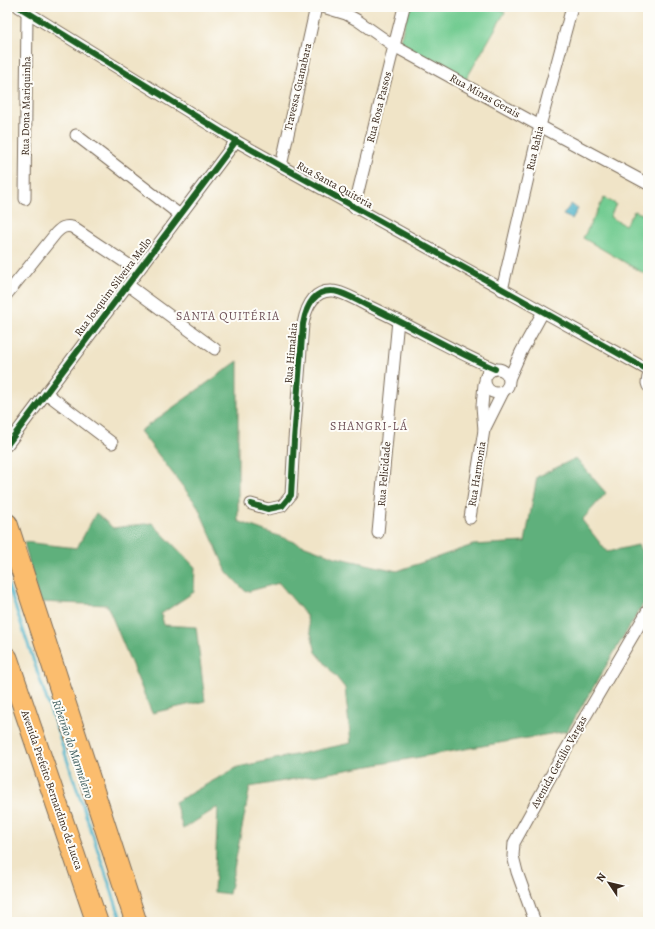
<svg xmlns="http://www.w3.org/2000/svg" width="655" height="929" viewBox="0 0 655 929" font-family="Alegreya,serif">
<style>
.green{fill:#73cc92;stroke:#577b58}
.forest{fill:#5eb07c;stroke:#4c6d4d}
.water{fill:#48b1c7;stroke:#426e72}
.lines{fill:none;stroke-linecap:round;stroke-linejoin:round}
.stream{stroke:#48b1c7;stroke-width:3}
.street-casing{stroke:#7a6b59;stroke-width:13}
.highway-casing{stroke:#7a6b59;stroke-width:23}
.street{stroke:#fff;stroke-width:11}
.highway{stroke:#fbbd6e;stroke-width:21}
.cycleway-casing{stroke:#fdfcf7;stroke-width:8}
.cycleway{stroke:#1b5e20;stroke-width:6}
.labels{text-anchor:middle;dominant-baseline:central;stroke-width:4;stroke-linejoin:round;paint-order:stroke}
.street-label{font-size:11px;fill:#3b2a1e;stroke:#fdfcf7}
.neighbourhood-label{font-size:12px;letter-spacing:1px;fill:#6d4f56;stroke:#fdfcf7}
.water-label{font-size:12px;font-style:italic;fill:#406062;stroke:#fdfcf7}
</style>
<rect width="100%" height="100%" fill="#fdfcf7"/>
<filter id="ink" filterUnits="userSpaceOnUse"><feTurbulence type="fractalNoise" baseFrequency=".025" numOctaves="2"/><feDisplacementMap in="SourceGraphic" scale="8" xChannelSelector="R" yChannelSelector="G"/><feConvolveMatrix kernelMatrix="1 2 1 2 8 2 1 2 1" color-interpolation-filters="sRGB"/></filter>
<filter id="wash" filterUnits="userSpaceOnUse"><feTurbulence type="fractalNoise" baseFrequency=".012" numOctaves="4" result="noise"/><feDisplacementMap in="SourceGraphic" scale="16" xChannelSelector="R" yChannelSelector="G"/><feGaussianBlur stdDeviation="0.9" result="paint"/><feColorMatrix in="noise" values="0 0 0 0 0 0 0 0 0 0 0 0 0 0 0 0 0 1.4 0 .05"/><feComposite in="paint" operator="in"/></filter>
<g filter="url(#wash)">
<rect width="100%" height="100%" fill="#f0e4c7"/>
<!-- green -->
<g class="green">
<path d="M409 7H497L505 12 465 81 399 44Z"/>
<path d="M604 198 616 204 610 217 625 225 634 211 648 216V268L645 274 583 238Z"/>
</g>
<!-- forest -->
<g class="forest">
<path d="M238 361V521L335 557 397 571 473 545 525 542 537 477 576 458 606 493 582 520 607 552 638 545 648 562V596L567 731 250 787 229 894 214 892 218 807 183 829 175 802 238 767 351 743 345 688 316 652 306 615 279 583 246 592 227 572 197 505 140 431Z"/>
<path d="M96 513 113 528 152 523 195 567 194 592 161 614 164 625 196 627 205 701 152 713 107 605 39 602 24 542 77 548Z"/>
</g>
<!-- water -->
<path class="water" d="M571 204 578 209 572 219 563 215Z"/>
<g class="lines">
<!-- stream -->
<path class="stream" d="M7 582 122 922"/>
</g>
</g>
<g filter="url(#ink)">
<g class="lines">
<defs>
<g id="street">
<path d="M19 7 236 141 648 370"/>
<path d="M323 7 346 14 357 20 394 46 540 126 648 184"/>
<path d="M76 135 180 215"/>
<path d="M281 166 316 7"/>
<path d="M25 199 27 13"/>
<path d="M354 208 394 46 404 7"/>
<path d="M128 285 215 349"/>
<path d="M502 290 540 126 572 7"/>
<path d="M7 294 56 233C61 228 65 225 72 227L138 271"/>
<circle cx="497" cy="381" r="12"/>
<path d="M648 377 647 383 648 386"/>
<path d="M509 379 521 352 543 312"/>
<path d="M46 393 112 443"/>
<path d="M484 430 503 392"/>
<path d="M7 445 236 141"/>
<path d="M251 504 268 509 282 506 291 495 294 440 303 324C306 308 313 290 332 291 340 291 359 301 366 305 410 325 451 350 495 369"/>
<path d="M470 518 484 430 482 406 484 384"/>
<path d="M378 533 398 320"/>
<path d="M535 922 517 872 513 856 514 843 558 763 648 610"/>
</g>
<g id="highway">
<path d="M7 524 136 922"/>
<path d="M7 658 97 922"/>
</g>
</defs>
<!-- street casing -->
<use href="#street" class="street-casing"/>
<!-- highway casing -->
<use href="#highway" class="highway-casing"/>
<!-- street -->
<use href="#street" class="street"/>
<!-- highway -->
<use href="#highway" class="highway"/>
<defs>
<g id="cycleway">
<path d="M19 7 236 141 648 370"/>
<path d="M7 445 236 141"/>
<path d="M251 504 268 509 282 506 291 495 294 440 303 324C306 308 313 290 332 291 340 291 359 301 366 305 410 325 451 350 495 369"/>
</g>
</defs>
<!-- cycleway casing -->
<use href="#cycleway" class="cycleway-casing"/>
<!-- cycleway -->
<use href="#cycleway" class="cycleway"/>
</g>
</g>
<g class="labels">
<!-- street labels -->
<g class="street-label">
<text transform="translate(298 87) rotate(-77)">Travessa Guanabara</text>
<text transform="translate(485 96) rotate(29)">Rua Minas Gerais</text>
<text transform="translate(26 106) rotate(-89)">Rua Dona Mariquinha</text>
<text transform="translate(379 107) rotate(-76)">Rua Rosa Passos</text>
<text transform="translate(535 148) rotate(-77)">Rua Bahia</text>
<text transform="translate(335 185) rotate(29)">Rua Santa Quitéria</text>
<text transform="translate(113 287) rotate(-53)">Rua Joaquim Silveira Mello</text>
<text transform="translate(291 353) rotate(-85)">Rua Himalaia</text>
<text transform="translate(384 474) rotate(-85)">Rua Felicidade</text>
<text transform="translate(477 474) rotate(-81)">Rua Harmonia</text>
<text transform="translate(559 762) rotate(-61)">Avenida Getúlio Vargas</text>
<text transform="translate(52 790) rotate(71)">Avenida Prefeito Bernardino de Lucca</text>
</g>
<!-- neighbourhood labels -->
<g class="neighbourhood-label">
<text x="228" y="316">SANTA QUITÉRIA</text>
<text x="369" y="426">SHANGRI-LÁ</text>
</g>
<!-- water labels -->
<g class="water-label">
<text transform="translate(73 749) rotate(71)">Ribeirão do Marmeleiro</text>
</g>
</g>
<!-- margin -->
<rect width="655" height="929" fill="none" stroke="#fdfcf7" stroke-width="24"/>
<!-- north arrow -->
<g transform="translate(609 883) rotate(305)" stroke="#fdfcf7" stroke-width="3" paint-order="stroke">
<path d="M0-3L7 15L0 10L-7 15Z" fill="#3b2a1e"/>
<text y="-6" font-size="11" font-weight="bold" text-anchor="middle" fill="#3b2a1e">N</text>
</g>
</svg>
